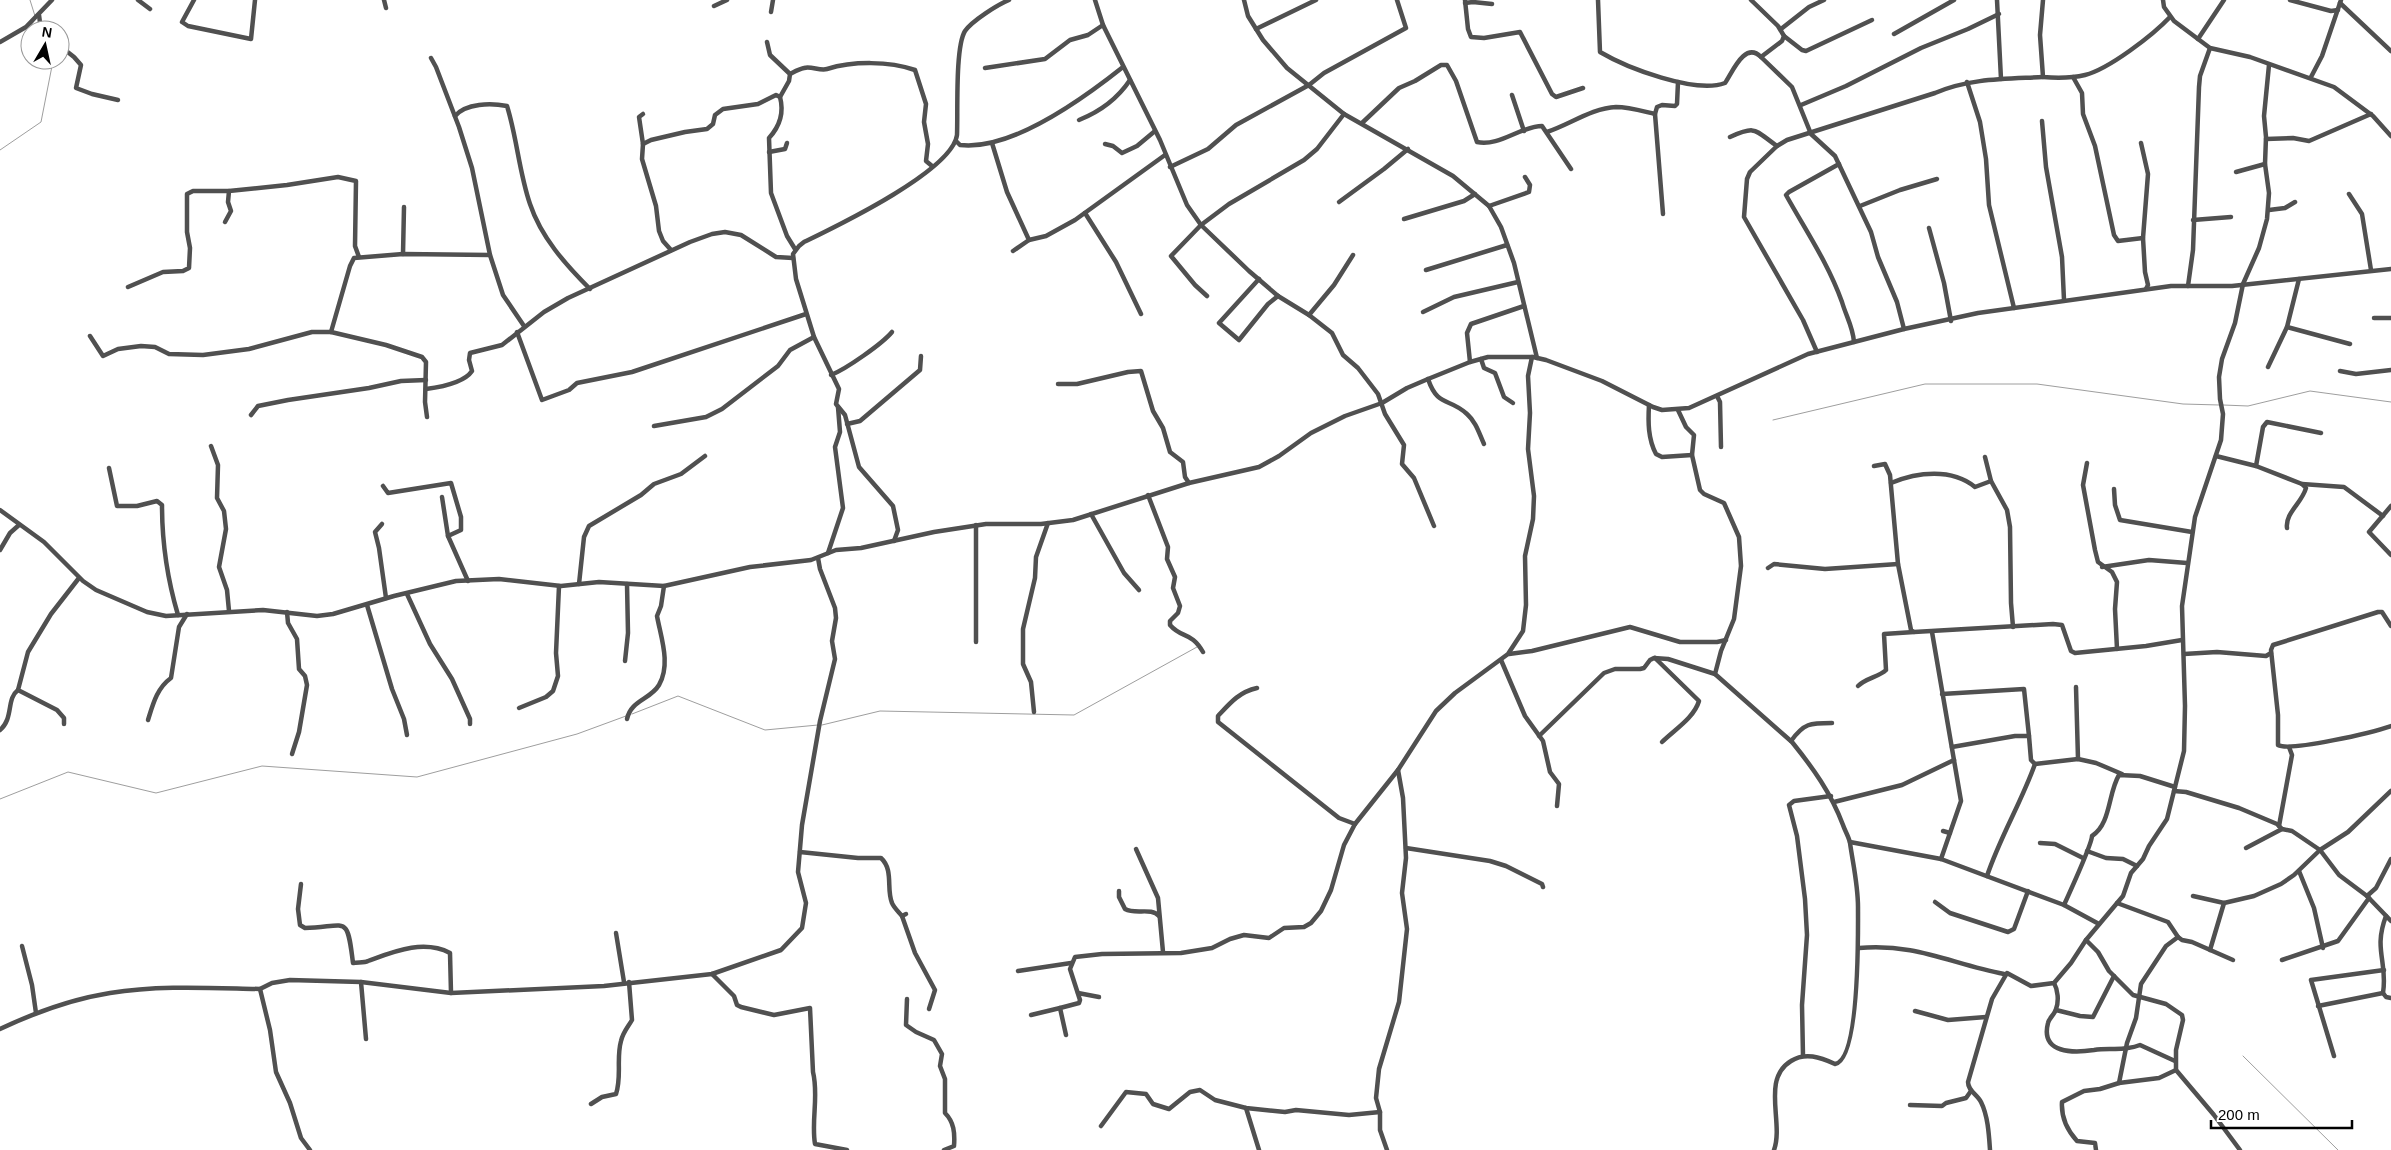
<svg xmlns="http://www.w3.org/2000/svg" width="2391" height="1150" viewBox="0 0 2391 1150" font-family="Helvetica,sans-serif">
<style>
.lines{fill:none;stroke-linecap:round;stroke-linejoin:round}
.stream{stroke:#9e9e9e;stroke-width:1}
.minor{stroke:#505050;stroke-width:4.5}
</style>
<rect width="100%" height="100%" fill="#fff"/>
<g class="lines">
<!-- stream -->
<g class="stream">
<path d="M30 0 35 16"/>
<path d="M30 38 26 32 34 21"/>
<path d="M0 150 41 122 52 66 47 60"/>
<path d="M2223 405 2248 406 2310 391 2391 402"/>
<path d="M1773 420 1925 384H2037L2183 404 2219 405"/>
<path d="M632 714 678 696 765 730 818 725"/>
<path d="M822 725 880 711 1074 715 1197 647"/>
<path d="M0 799 68 772 156 793 262 766 417 777 577 734 626 716"/>
<path d="M2243 1056 2338 1150"/>
</g>
<!-- minor -->
<g class="minor">
<path d="M138 0 150 9"/>
<path d="M194 0 182 22 188 26 251 39 255 0"/>
<path d="M384 0 386 8"/>
<path d="M1095 0 1103 25 1160 140 1187 205 1201 225 1249 271 1278 296 1309 315 1332 333 1343 355 1358 368 1378 394 1385 414 1404 445 1402 464 1414 478 1434 526"/>
<path d="M1244 0 1248 16 1263 40 1287 68 1344 114 1453 176 1489 206 1501 227 1514 263 1537 358"/>
<path d="M1465 0 1468 29 1471 37 1484 38 1520 32 1552 94 1556 97 1583 88"/>
<path d="M1598 0 1600 52C1627 68 1695 94 1725 83 1733 71 1745 41 1761 57"/>
<path d="M1751 0 1778 26 1784 36 1782 41 1761 57 1792 87 1811 134 1835 156 1871 232 1878 257 1897 302 1904 329"/>
<path d="M1997 0 2001 79"/>
<path d="M2043 0 2040 35 2043 77C2056 78 2072 78 2085 75 2109 69 2153 35 2170 17"/>
<path d="M2163 0 2164 7 2174 21 2210 48 2250 57 2334 87 2373 116 2391 136"/>
<path d="M2290 0 2331 11 2338 10"/>
<path d="M1465 3 1473 2 1492 4"/>
<path d="M2340 3 2391 51"/>
<path d="M714 6 727 0"/>
<path d="M771 12 773 0"/>
<path d="M39 15 41 30"/>
<path d="M1256 29 1316 0"/>
<path d="M1781 29 1809 7 1824 0"/>
<path d="M1894 34 1954 0"/>
<path d="M1784 36 1802 50 1806 51 1872 20"/>
<path d="M2198 39 2224 0"/>
<path d="M0 42 26 27 52 0"/>
<path d="M60 46 74 57 81 65 76 88 92 94 118 100"/>
<path d="M431 58 436 67 459 127 472 168 490 255 503 295 524 326"/>
<path d="M985 68 1045 59 1070 40 1088 35 1103 25"/>
<path d="M790 74C794 72 799 69 804 68 811 66 820 71 827 69 853 61 889 61 915 70L926 104 924 122 928 144 926 161 932 166"/>
<path d="M2073 77 2082 93 2083 114 2095 146 2114 235 2118 241 2143 238"/>
<path d="M2311 77 2322 56 2341 0"/>
<path d="M1967 82 1980 122 1986 159 1989 205 2014 308"/>
<path d="M1512 95 1524 131"/>
<path d="M780 97C784 112 780 126 769 138L771 193 787 236 795 249"/>
<path d="M1801 105 1846 86 1921 48 1968 29 1999 14"/>
<path d="M643 114 639 117 643 144 642 159 656 206 659 231 663 241 671 250"/>
<path d="M455 116C466 103 491 103 507 106 517 138 519 172 530 204 541 237 565 264 590 289"/>
<path d="M1079 120C1099 112 1118 98 1130 80"/>
<path d="M2042 121 2046 167 2062 257 2064 300"/>
<path d="M1362 123 1399 88 1415 81 1441 65H1447L1456 81 1477 142C1499 147 1521 126 1542 126L1571 169"/>
<path d="M1547 132C1569 125 1592 108 1616 107 1629 107 1642 111 1655 114"/>
<path d="M1730 137C1757 125 1754 130 1777 146"/>
<path d="M2266 139 2293 138 2309 141 2371 114"/>
<path d="M956 141 960 145C1011 151 1084 98 1123 67"/>
<path d="M992 143 1007 192 1029 240 1013 251"/>
<path d="M2141 143 2148 174 2143 238 2145 272 2148 285 2146 289"/>
<path d="M643 144 651 140 685 132 707 129 713 124 715 115 723 109 758 104 776 95 780 97 789 81 790 74 770 55 767 42"/>
<path d="M1105 144 1113 146 1122 153 1137 146 1155 131"/>
<path d="M769 152 785 149 787 143"/>
<path d="M1839 164 1789 192 1786 195C1806 231 1828 263 1842 302 1846 316 1853 327 1854 342"/>
<path d="M1170 167 1208 149 1236 125 1309 85 1324 73 1406 28 1397 0"/>
<path d="M2236 172 2265 164"/>
<path d="M2349 194 2362 214 2371 270"/>
<path d="M1339 202 1384 169 1408 149"/>
<path d="M1489 206 1529 192 1530 185 1525 177"/>
<path d="M1860 206 1900 190 1937 179"/>
<path d="M2269 210 2285 208 2295 202"/>
<path d="M1085 213 1116 262 1141 314"/>
<path d="M1663 214 1655 114 1657 107 1662 105 1675 106 1677 104 1678 82"/>
<path d="M1404 219 1464 201 1475 194"/>
<path d="M2193 220 2231 217"/>
<path d="M225 222 231 211 228 202 229 191"/>
<path d="M1929 228 1944 283 1951 321"/>
<path d="M1029 240 1046 236 1075 220 1165 155"/>
<path d="M403 254 404 207"/>
<path d="M1426 270 1507 245"/>
<path d="M1259 279 1219 323 1239 340 1268 304 1278 296"/>
<path d="M2188 286 2193 250 2199 87 2200 76 2210 48"/>
<path d="M128 287 163 272 183 271 189 268 190 248 187 232V194L193 191H229L287 185 338 177 356 181 355 246 359 257"/>
<path d="M1207 296 1195 285 1171 256 1201 225 1229 204 1304 160 1317 149 1344 114"/>
<path d="M1423 312 1454 297 1518 282"/>
<path d="M1309 315 1334 285 1353 255"/>
<path d="M2374 318H2391"/>
<path d="M2287 327 2350 344"/>
<path d="M331 332 350 266 354 258 403 254 490 255"/>
<path d="M517 332 542 400 569 390 577 383 632 372 806 314"/>
<path d="M90 336 103 356 118 349 141 346 155 347 169 354 203 355 249 349 312 332H331L386 345 422 357 426 362 425 402 427 417"/>
<path d="M1817 352 1803 320 1744 217 1747 179 1750 172 1777 146 1787 140 1935 93C1970 78 2006 79 2043 77"/>
<path d="M1481 359 1484 368 1495 373 1504 397 1513 403"/>
<path d="M1470 362 1467 333 1471 324 1524 306"/>
<path d="M2268 367 2287 327 2299 279"/>
<path d="M2340 371 2356 374 2391 370"/>
<path d="M831 375C846 369 882 344 892 332"/>
<path d="M1428 379C1438 408 1449 397 1467 414 1476 422 1479 433 1484 444"/>
<path d="M1058 384H1077L1128 372 1141 371 1153 411 1163 428 1170 452 1183 462 1185 477 1189 483"/>
<path d="M426 389C441 387 464 383 472 371L469 360 470 353 502 345 544 312 568 298 690 242 712 234 725 232 741 235 776 257 793 258"/>
<path d="M1717 396 1720 402 1721 447"/>
<path d="M1649 405C1648 422 1648 439 1656 454L1662 457 1692 455"/>
<path d="M1678 410 1686 427 1694 435 1692 455 1700 490 1704 494 1724 503 1739 537 1741 566 1734 619 1721 651 1715 674 1792 742C1813 768 1831 793 1843 825 1845 831 1849 837 1850 843 1853 864 1858 885 1858 907 1858 930 1860 1060 1835 1064 1820 1057 1805 1052 1791 1061 1761 1079 1784 1123 1774 1150"/>
<path d="M251 415 258 406 288 400 369 388 401 381 426 380"/>
<path d="M847 424 860 421 920 370 921 356"/>
<path d="M654 426 706 417 722 409 778 366 790 350 814 337"/>
<path d="M211 446 218 465 217 498 224 511 226 529 219 567 227 590 229 611"/>
<path d="M2216 456 2256 466 2302 484 2306 488C2302 503 2285 513 2287 528"/>
<path d="M1985 457 1991 481 2007 510 2010 527 2011 603 2013 627"/>
<path d="M2087 463 2083 485 2095 550 2098 562 2112 572 2117 582 2115 609 2117 649"/>
<path d="M1874 466 1885 464 1890 475 1898 564 1911 630 1914 632 2053 624 2062 625 2071 651 2075 653 2146 646 2182 640"/>
<path d="M2256 466 2263 427 2267 422 2321 433"/>
<path d="M109 468 117 506H137L157 501 162 505C162 542 167 578 178 615"/>
<path d="M1891 483C1917 472 1952 468 1975 487L1991 481"/>
<path d="M2302 484 2344 487 2383 516"/>
<path d="M383 486 388 493 451 483 461 517V530L448 536 468 581"/>
<path d="M2114 489 2115 505 2120 520 2192 532"/>
<path d="M1148 495 1168 547 1167 559 1175 577 1173 588 1180 606 1178 613 1170 621V625C1182 639 1191 631 1203 652"/>
<path d="M442 497 448 536"/>
<path d="M2391 506 2369 532 2391 555"/>
<path d="M0 510 44 542 83 581 96 590 147 612 166 616 263 610 317 616 333 614 394 596 456 581 499 579 561 586 599 582 664 586 750 567 811 560 836 550 861 548 934 532 986 524H1041L1073 520 1189 483 1259 467 1279 456 1311 433 1345 416 1382 403 1407 388 1428 379 1470 362 1488 357H1533L1546 360 1602 381 1653 407 1662 410 1689 408 1808 354 1904 329 1978 313 2171 286H2232L2391 269"/>
<path d="M1091 514 1124 573 1139 590"/>
<path d="M382 524 375 532 379 548 386 598"/>
<path d="M894 541 898 530 893 506 859 467 845 415 836 404 839 389 814 337 796 279 793 254 799 246 804 242C837 226 952 171 957 135 958 113 955 47 965 31 972 21 997 5 1009 0"/>
<path d="M0 550 10 533 19 525"/>
<path d="M828 553 843 508 835 447 840 432 838 407"/>
<path d="M2102 567 2149 560 2187 563"/>
<path d="M1768 568 1774 564 1825 569 1898 564"/>
<path d="M579 584 584 537 589 526 641 495 654 484 681 474 705 456"/>
<path d="M407 594 430 644 452 679 470 719V724"/>
<path d="M367 605 392 689 404 719 407 735"/>
<path d="M287 612 288 623 297 639 299 669 305 676 307 685 299 732 292 754"/>
<path d="M2391 626 2382 612H2378L2273 645 2271 650 2278 715V745C2290 752 2374 732 2391 726"/>
<path d="M1932 632 1961 801 1941 859"/>
<path d="M976 642V525"/>
<path d="M1509 654 1532 651 1630 627 1680 642H1717L1726 640"/>
<path d="M2184 654 2217 652 2266 656 2271 653"/>
<path d="M1655 658 1699 701C1694 718 1674 730 1662 742"/>
<path d="M1501 660 1525 716 1543 741 1550 772 1559 784 1557 806"/>
<path d="M625 661 628 633 627 584"/>
<path d="M1858 686C1866 678 1879 677 1886 670L1884 634 1914 632"/>
<path d="M2076 687 2078 759"/>
<path d="M1257 688C1239 692 1230 703 1218 716V722L1339 818 1355 824"/>
<path d="M1942 694 2024 689 2029 736"/>
<path d="M519 708 546 697 553 691 558 676 556 653 559 586"/>
<path d="M1034 712 1031 682 1023 664V629L1035 578 1036 557 1048 523"/>
<path d="M627 719C631 700 650 700 659 685 671 664 661 638 657 616L661 606 664 586"/>
<path d="M148 720C153 704 157 688 171 678L179 627 187 614"/>
<path d="M64 724V718L57 710 18 690 28 652 51 614 79 578"/>
<path d="M0 730C14 718 6 699 18 690"/>
<path d="M1539 736 1604 673 1615 669H1640L1644 668 1650 660 1654 658 1668 659 1715 674"/>
<path d="M1791 741C1804 723 1810 723 1832 723"/>
<path d="M1952 747 2015 736H2029L2031 760 2035 764 2078 759 2096 763 2122 774"/>
<path d="M2174 791 2186 792 2239 808 2277 824 2282 829 2292 831 2320 850 2339 875 2367 896 2391 921"/>
<path d="M1834 802 1902 785 1954 760"/>
<path d="M2279 826 2292 755 2289 747"/>
<path d="M1943 831 1950 833"/>
<path d="M1850 842 1941 859 2064 905 2099 924"/>
<path d="M2040 843 2055 844 2083 858"/>
<path d="M1406 848 1490 861 1506 866 1542 884 1543 887"/>
<path d="M2246 848 2282 829"/>
<path d="M1136 849 1158 898 1163 952"/>
<path d="M2087 851 2106 858 2123 859 2137 866"/>
<path d="M800 852 858 858H881C894 870 886 889 892 903 894 908 899 912 902 916L906 914"/>
<path d="M2299 871 2314 908 2323 948"/>
<path d="M1987 876C2000 837 2021 803 2035 764"/>
<path d="M301 884 298 909 300 925 305 928C347 927 347 913 353 963 358 962 364 963 368 961 393 952 423 939 450 953L451 993"/>
<path d="M1119 891V897L1125 909C1136 915 1151 907 1159 916"/>
<path d="M2193 896 2224 903 2254 896 2281 884 2294 875 2320 850 2348 832 2391 791"/>
<path d="M2367 896 2376 888 2391 859"/>
<path d="M1935 902 1950 913 2008 932 2014 929 2028 891"/>
<path d="M2117 903 2168 922 2178 937 2182 940 2192 942 2233 960"/>
<path d="M2064 905C2069 894 2092 843 2092 836 2111 824 2108 793 2119 775L2140 776 2175 787"/>
<path d="M902 916 915 953 935 990 929 1009"/>
<path d="M2386 916C2373 950 2388 962 2383 993L2386 997 2391 998"/>
<path d="M616 933 624 982"/>
<path d="M22 946 32 985 36 1013"/>
<path d="M1859 948C1916 943 1951 964 2004 974"/>
<path d="M2210 950 2224 903"/>
<path d="M2282 960 2338 941 2369 898"/>
<path d="M1018 971 1071 963"/>
<path d="M712 974 734 996 737 1005 741 1007 774 1015 810 1008 813 1072C819 1096 811 1120 815 1144L847 1150"/>
<path d="M361 982 366 1039"/>
<path d="M2054 983C2058 990 2059 1001 2056 1009 2055 1014 2049 1018 2048 1023 2040 1054 2074 1053 2094 1050 2111 1047 2122 1052 2140 1045L2175 1061"/>
<path d="M260 989 270 1030 276 1072 290 1103 301 1138 310 1150"/>
<path d="M1078 993 1099 997"/>
<path d="M907 999 906 1025 916 1032 934 1040 942 1054 940 1066 945 1079V1113C954 1122 955 1133 954 1146L944 1150"/>
<path d="M2318 1006 2383 993"/>
<path d="M2056 1010 2080 1016 2093 1017 2114 976"/>
<path d="M1915 1011 1948 1020 1986 1017"/>
<path d="M1031 1015 1060 1008"/>
<path d="M0 1029C34 1013 72 999 110 993 159 985 210 988 260 989L272 983 290 980 361 982 451 993 604 986 712 974 781 950 802 928 806 903 798 872 802 825 820 721 835 659 832 641 836 618 835 608 820 569 818 558"/>
<path d="M1066 1035 1060 1008 1079 1003 1080 1000 1070 969 1075 957 1102 954 1181 953 1212 948 1230 939 1244 935 1269 938 1284 928 1304 927 1311 923 1321 911 1331 890 1344 845 1355 824 1398 770"/>
<path d="M1803 1056 1802 1005 1807 935 1805 899 1797 836 1789 805 1794 801 1831 796"/>
<path d="M2334 1056 2311 980 2384 970"/>
<path d="M2119 1083 2127 1043 2136 1018 2141 984 2166 946 2178 937"/>
<path d="M591 1104 602 1097 616 1094C622 1076 616 1059 621 1041 623 1032 628 1027 632 1020L629 982"/>
<path d="M1910 1105 1942 1106 1946 1103 1966 1098 1971 1091"/>
<path d="M1246 1108 1259 1150"/>
<path d="M1101 1126 1126 1092 1146 1094 1153 1104 1169 1109 1190 1092 1200 1090 1215 1100 1246 1108 1285 1112 1296 1110 1349 1115 1380 1112"/>
<path d="M1387 1150 1380 1130V1112L1376 1098 1379 1069 1399 1002 1407 929 1402 893 1406 858 1403 798 1398 770 1436 711 1455 693 1508 654 1523 631 1526 605 1525 556 1533 519 1534 496 1528 449 1530 413 1528 376 1532 357"/>
<path d="M1990 1150C1989 1135 1988 1116 1981 1102 1977 1094 1968 1091 1968 1082L1992 999 2007 973 2031 986 2054 983 2071 963 2086 940"/>
<path d="M2096 1150 2095 1143 2077 1141C2067 1130 2061 1117 2062 1102L2084 1091 2100 1089 2119 1083 2159 1078 2176 1070"/>
<path d="M2240 1150 2214 1115 2176 1070V1050L2183 1020 2182 1015 2166 1004 2133 995 2109 971 2098 952 2086 940 2123 896 2131 873 2143 859 2149 846 2167 819 2184 751 2185 706 2182 606 2195 517 2221 440 2223 414 2220 399 2219 377 2222 359 2235 323 2243 284 2259 248 2267 219 2269 193 2265 164 2266 137 2264 116 2269 65"/>
</g>
</g>
<!-- north arrow -->
<g transform="translate(45 45) rotate(9)"><circle r="24" fill="#ffffff" stroke="#999999"/>
<path d="M0-4L9 19L0 12L-9 19Z" fill="#000000"/>
<text y="-8" font-size="14" font-weight="bold" text-anchor="middle" fill="#000000">N</text>
</g>
<!-- scale -->
<path d="M2211 1120v8h141v-8" fill="none" stroke="#000000" stroke-width="2.5"/>
<text x="2218" y="1120" font-size="15" fill="#000000" stroke="#ffffff" stroke-width="4" paint-order="stroke">200 m</text>
</svg>
